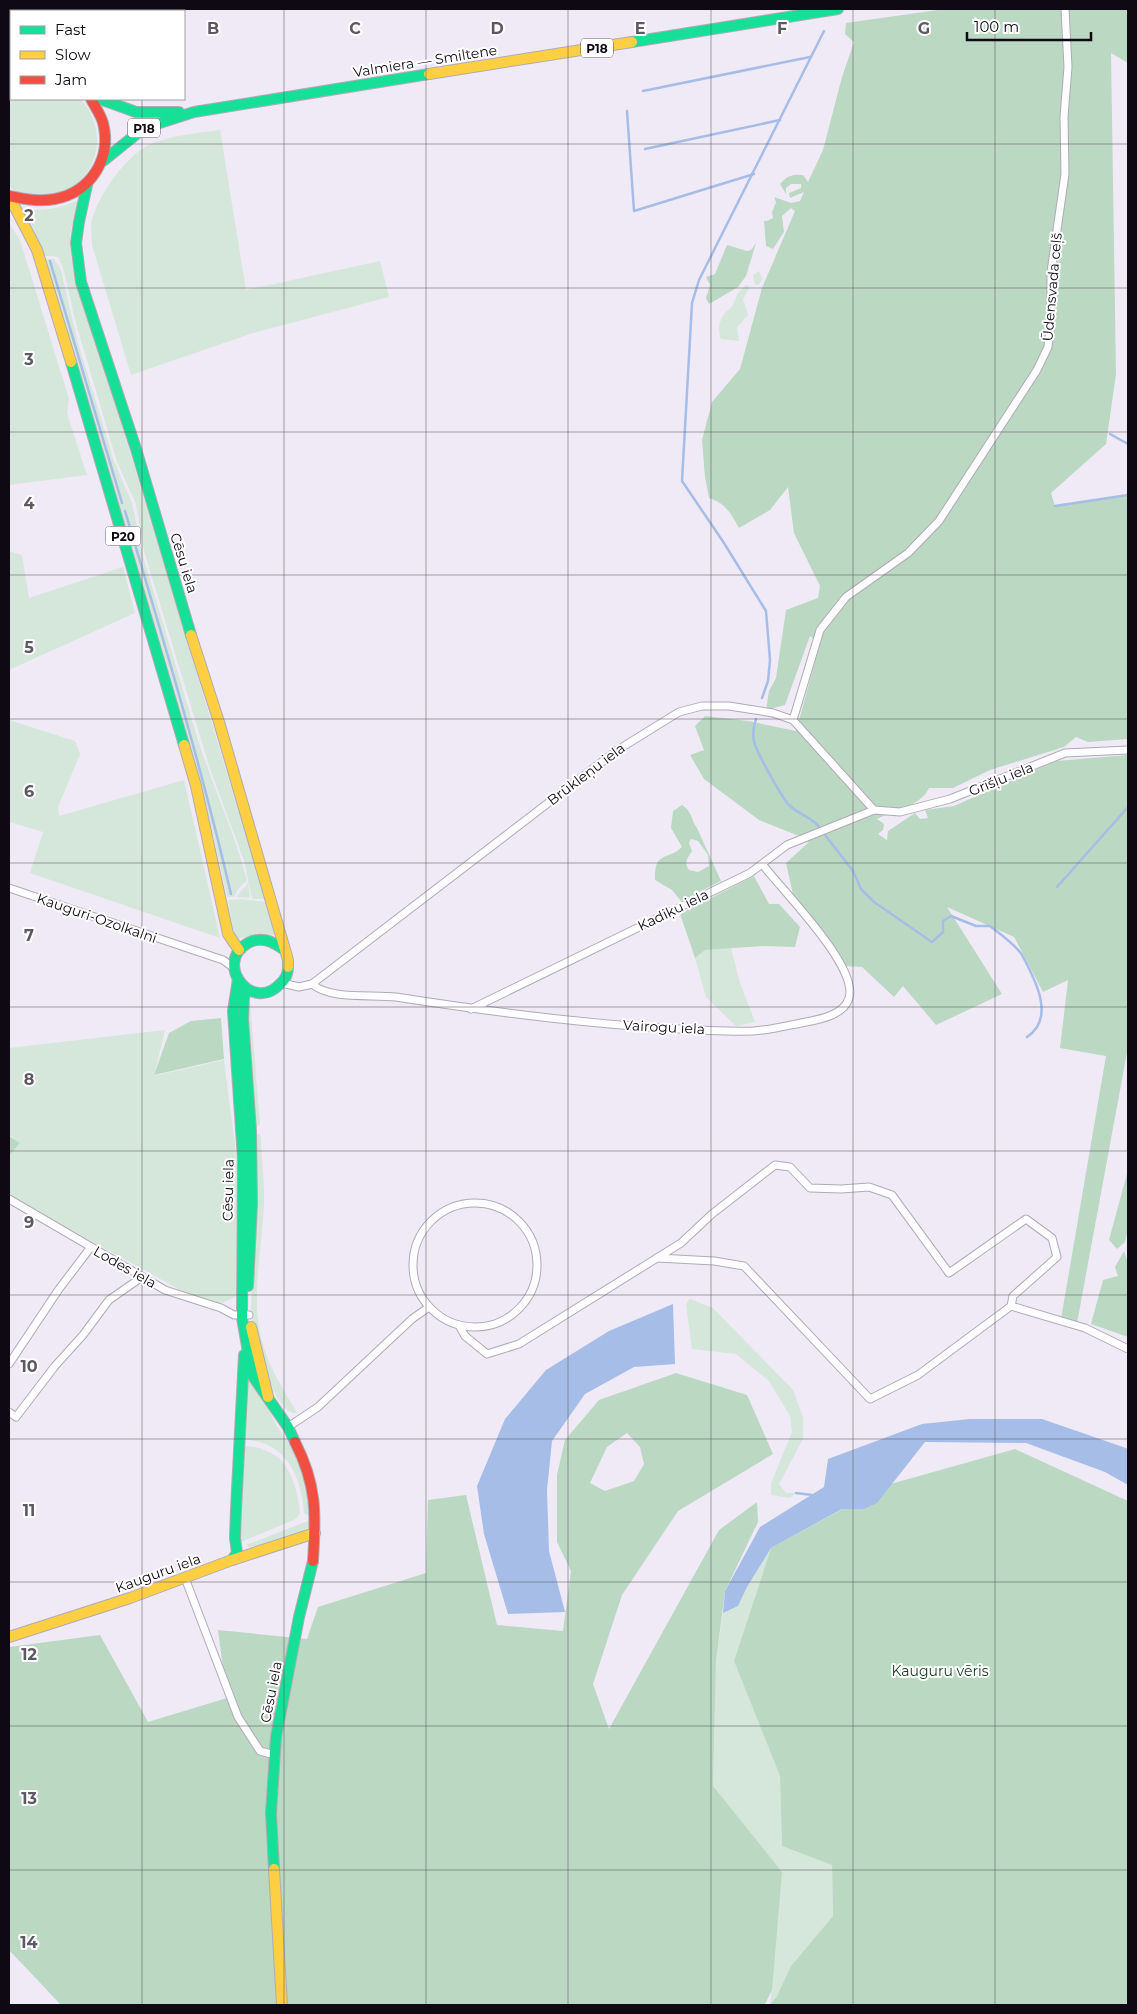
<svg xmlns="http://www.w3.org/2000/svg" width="1137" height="2014" viewBox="0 0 1137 2014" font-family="Montserrat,sans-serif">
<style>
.green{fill:#d4e7da}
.forest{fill:#bbd8c3;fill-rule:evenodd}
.water{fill:#a5bde7}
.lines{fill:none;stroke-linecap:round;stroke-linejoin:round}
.stream{stroke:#a5bde7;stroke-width:2.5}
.street-casing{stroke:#b0abb5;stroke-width:9}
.fast-casing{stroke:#b0abb5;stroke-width:12}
.slow-casing{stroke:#b0abb5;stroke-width:12}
.jam-casing{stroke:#b0abb5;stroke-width:12}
.street{stroke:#fdfcfe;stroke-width:7}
.fast{stroke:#16e098;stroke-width:10}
.slow{stroke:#ffcf43;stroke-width:10}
.jam{stroke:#f24e42;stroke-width:10}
.grid{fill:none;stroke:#5e5862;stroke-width:1;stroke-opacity:0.55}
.labels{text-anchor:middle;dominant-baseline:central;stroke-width:4;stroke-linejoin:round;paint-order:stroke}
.shield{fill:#fff;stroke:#57535a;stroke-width:1}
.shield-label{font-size:12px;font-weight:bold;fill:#0f0913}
.street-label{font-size:14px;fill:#0f0913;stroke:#fff}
.park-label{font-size:14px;fill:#123c1d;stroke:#fff}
.grid-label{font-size:16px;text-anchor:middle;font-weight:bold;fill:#5e5862;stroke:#fff;stroke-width:4;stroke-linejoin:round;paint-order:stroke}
</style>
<rect width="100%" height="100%" fill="#f0eaf6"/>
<!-- green -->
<g class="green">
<path d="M11 85V99H81C127 155 65 222 9 187V86Z"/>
<path d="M220 130 246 290 380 261 389 297 253 333 131 375 92 245C92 239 91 232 91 225 95 200 123 160 145 147 163 136 199 133 220 130Z"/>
<path d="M79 200 70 234 71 257 265 899H252L244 861 209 766 144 551 136 504 117 462 75 320 64 271 59 258 54 256H44L34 230 22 207C41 213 61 208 79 200Z"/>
<path d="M9 223 20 240 69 399 67 413 87 475 9 485Z"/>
<path d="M49 259H54L61 270 78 343 114 461 132 503 143 556 198 740C213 787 235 833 247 881L239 888 234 897H227C202 776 165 657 129 539 100 446 73 353 45 260Z"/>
<path d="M759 271 762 279 759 285H755L753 275Z"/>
<path d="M747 284 749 288 743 299 748 315 737 327 739 341 721 339C716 327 721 314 732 307L738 293Z"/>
<path d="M9 551 22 555 29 598 123 567 135 613 9 670Z"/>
<path d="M9 720 75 741 80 754 58 807 59 816 184 780 220 938 30 873 43 832 9 822Z"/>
<path d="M248 883 250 898 236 897Z"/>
<path d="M242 899 266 902 275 935H259L235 939 228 900Z"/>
<path d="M731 948 740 983 755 1022 736 1026 706 997 695 958 705 950Z"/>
<path d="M248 1001 250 1002 260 1124 256 1128H254Z"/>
<path d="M165 1030 154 1076 224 1060 239 1177 237 1296 220 1304 184 1292 9 1196V1156L20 1143 9 1135V1048Z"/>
<path d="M255 1134H260L261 1137C261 1159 265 1182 264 1205 262 1252 249 1303 264 1348 271 1371 285 1392 297 1413 272 1415 255 1334 251 1315Z"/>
<path d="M690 1299 713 1308 793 1390 803 1417V1439L779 1484 786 1493H796L790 1498 771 1495V1483L792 1432 790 1416 769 1381 736 1354 692 1349 686 1304Z"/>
<path d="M246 1376 261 1393 276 1425 293 1450 310 1495 312 1515H307L304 1513C303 1490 294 1460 273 1448 265 1442 252 1441 243 1439Z"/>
<path d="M243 1446C285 1447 296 1477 300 1514L294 1520 241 1542 238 1538Z"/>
<path d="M313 1519 310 1526 302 1532 285 1536 257 1546 249 1547 246 1545Z"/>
<path d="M771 1548 734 1661 780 1776 782 1846 832 1864 833 1916 791 1966 777 1996 770 2005 773 1973 713 1786 716 1661 723 1613 738 1606 747 1587Z"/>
</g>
<!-- forest -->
<g class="forest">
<path d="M945 9H1128V63L1111 53 1116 374 1106 444 1051 493 1055 506 1128 495V739L1088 742 1076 737 1064 747 990 770 953 788H929C921 806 894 811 877 819L884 824 883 830 878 834 887 840 888 831 915 813 920 819 928 818 925 810 954 806 1056 761 1128 755V1047L1077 1323 1061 1319 1106 1056 1060 1048 1068 980 1043 992 1014 937 947 907 1002 994 936 1025 903 986 894 997 862 967 846 966 824 933 794 899 786 863 809 842 804 838 759 820 704 779 690 755 704 750 695 726 705 716 748 721 796 731 820 644 810 636 785 705 766 710 769 691 776 678 786 610 818 598 820 586 794 533 788 487 770 510 739 528C730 513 727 504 709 498L705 477 702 440 712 402 740 369 762 288 795 211 791 208 782 216 784 232 773 249 766 246 764 221H767L773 218 772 212 776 202 774 197 791 203 800 201 804 192 790 198 789 193 801 188V184H791L786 188V194L780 184C787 176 792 174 803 175L808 182 823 150 842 77 854 42 845 34 846 23Z"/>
<path d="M756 243 746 276 738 287 709 304 706 298 710 285 706 277 715 274 727 245 747 251 751 250Z"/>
<path d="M682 805C692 811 691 820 697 828L721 881 681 901 672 890 655 880C654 850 668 861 682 847L671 828 673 811ZM691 839 698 841 708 855 709 866 698 872 689 870C684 863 687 858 692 851L689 843Z"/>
<path d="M754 876 769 904H779L800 927 795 947 763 946 705 950 695 958 680 914Z"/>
<path d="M221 1018 224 1059 154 1075 169 1033 191 1021Z"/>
<path d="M9 1136 20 1143 9 1156Z"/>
<path d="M1128 1170V1228L1125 1242 1117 1249 1109 1240Z"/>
<path d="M1124 1251 1128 1263V1337L1091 1324 1103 1280 1118 1276 1115 1267Z"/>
<path d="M676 1373 747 1395 773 1454 678 1511 622 1595 593 1684 609 1729 719 1530 757 1502 758 1522 725 1591 716 1661 713 1786 782 1872 772 1990 765 2004 763 2005H61L9 1950V1647L100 1635 148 1722 227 1698 218 1630 307 1639 318 1607 426 1573 428 1500 466 1495 497 1625 563 1631 571 1571 557 1542V1475L565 1440 599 1400ZM627 1433 640 1447 644 1464 634 1481 605 1491 590 1483 607 1447Z"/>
<path d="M1015 1449 1128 1501V2005H770L777 1996 791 1966 833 1916 832 1865 782 1846 780 1776 734 1661 771 1548 887 1485Z"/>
</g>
<!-- water -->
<g class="water">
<path d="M673 1304 675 1364 634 1367 585 1394 552 1441 547 1490 549 1551 565 1612 508 1614 484 1534 477 1486 505 1419 546 1370 609 1331Z"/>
<path d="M970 1419H1042L1123 1447 1128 1449V1485L1105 1472 1026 1443 925 1442 877 1503 864 1509H842L771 1548 747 1587 738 1606 723 1613 725 1591 760 1527 824 1487 828 1459 922 1424Z"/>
</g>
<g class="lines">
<!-- stream -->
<g class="stream">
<path d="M643 91 810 57"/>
<path d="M627 111 634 211 754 174"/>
<path d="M645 149 780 120"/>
<path d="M50 261 122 503"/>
<path d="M1110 434 1128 444"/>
<path d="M1055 506 1128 495"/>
<path d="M125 511C163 638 201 765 231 894"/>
<path d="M762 698 768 681 770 660 766 611 724 543 682 481 692 303 699 280 824 31"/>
<path d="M756 719C754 726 752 733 754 741 755 750 783 799 789 805 799 815 812 817 820 828"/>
<path d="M825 835 853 871 861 889 874 902 932 942 943 932V921L951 916 976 926H990C999 933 1017 946 1022 955 1035 979 1056 1018 1027 1037"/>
<path d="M1057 887 1128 807"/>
<path d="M796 1493 812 1495"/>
</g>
<defs>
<g id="street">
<path d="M793 720 820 630 846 597 908 553 939 521 1037 370 1048 347 1051 322V272L1065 174 1064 117 1068 67 1065 9"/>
<path d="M9 888 223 960 234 968"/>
<path d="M282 983 299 987 312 984 616 751 679 712 702 706H729L773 713 793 720 874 810"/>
<path d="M312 984C330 1000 372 994 396 997 479 1010 562 1021 647 1027 682 1029 718 1032 753 1031 769 1030 786 1026 801 1023 817 1020 844 1016 849 998 859 967 782 890 763 865"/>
<path d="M471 1009 750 873 787 845 874 810 900 812 950 799 1065 753 1128 750"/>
<path d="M9 1199 165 1290 221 1308 234 1315H249"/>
<circle cx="475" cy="1265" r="62"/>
<path d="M657 1258 714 1261 744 1266 870 1399 918 1375 1011 1306 1085 1328 1128 1349"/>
<path d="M459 1325 465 1336 487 1354 519 1344 681 1243 712 1214 775 1165 790 1167 810 1188 841 1189 869 1187 892 1195 949 1273 1026 1219 1052 1238 1057 1257 1013 1296 1011 1306"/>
<path d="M9 1364 59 1289 91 1247"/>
<path d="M9 1412 16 1417 55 1366 83 1335 109 1300 142 1277"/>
<path d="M288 1427 318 1407 412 1319 429 1307"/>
<path d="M185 1578 238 1717 260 1751 275 1755"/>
</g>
<g id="fast">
<path d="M632 42 838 9"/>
<path d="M9 78 11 77"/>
<path d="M100 99 136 112H179"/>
<path d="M103 161 144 128 194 112 429 74"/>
<path d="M87 185 79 222 76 243 81 282 136 449 191 635"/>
<path d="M71 362 184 745"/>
<path d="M283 949C272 941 261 936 248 943 213 963 252 1014 280 984 285 980 288 974 288 967"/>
<path d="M238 979 233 1011 243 1159 242 1318 252 1375 288 1427 295 1442"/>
<path d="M248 990 244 996 243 1019 251 1131 252 1204 248 1286"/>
<path d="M232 1560 237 1553 235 1538 236 1509 244 1355"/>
<path d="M274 1869 271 1813 276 1737 299 1617 313 1561"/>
</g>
<g id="slow">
<path d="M429 74 632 42"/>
<path d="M9 196 37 250 71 362"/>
<path d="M191 635 219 722 288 960V967"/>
<path d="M184 745 196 786 228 934 239 950"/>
<path d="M251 1327 268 1397"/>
<path d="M9 1637 130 1598 232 1560 315 1533"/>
<path d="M274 1869 282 2005"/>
</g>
<g id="jam">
<path d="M9 16 11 20"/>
<path d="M9 196C24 199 39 202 55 199 91 192 112 158 103 123 101 115 95 107 91 99"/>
<path d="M295 1442C317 1485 316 1514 313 1561"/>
</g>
</defs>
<!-- street casing -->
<use href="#street" class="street-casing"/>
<!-- fast casing -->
<use href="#fast" class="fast-casing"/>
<!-- slow casing -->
<use href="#slow" class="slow-casing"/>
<!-- jam casing -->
<use href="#jam" class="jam-casing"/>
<!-- street -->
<use href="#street" class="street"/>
<!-- fast -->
<use href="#fast" class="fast"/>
<!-- slow -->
<use href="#slow" class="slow"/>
<!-- jam -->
<use href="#jam" class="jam"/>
</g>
<!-- grid -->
<path class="grid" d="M142 9V11M284 9V2005M426 9V2005M568 9V2005M711 9V2005M853 9V2005M995 9V2005M142 99V2005M9 144H1128M9 288H1128M9 432H1128M9 575H1128M9 719H1128M9 863H1128M9 1007H1128M9 1151H1128M9 1295H1128M9 1439H1128M9 1582H1128M9 1726H1128M9 1870H1128"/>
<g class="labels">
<!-- shield labels -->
<g class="shield">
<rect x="581" y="38.5" width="32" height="19" rx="4"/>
<rect x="128" y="118.5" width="32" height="19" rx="4"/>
<rect x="105.5" y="526.5" width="35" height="19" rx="4"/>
</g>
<g class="shield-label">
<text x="597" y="48">P18</text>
<text x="144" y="128">P18</text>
<text x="123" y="536">P20</text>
</g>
<!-- street labels -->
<g class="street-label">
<text transform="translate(425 61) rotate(-9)">Valmiera — Smiltene</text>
<text transform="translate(1052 287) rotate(-85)">Ūdensvada ceļš</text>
<text transform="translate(184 563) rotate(73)">Cēsu iela</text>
<text transform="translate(586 774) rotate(-37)">Brūkleņu iela</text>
<text transform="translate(1001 779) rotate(-22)">Grīšļu iela</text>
<text transform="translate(673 910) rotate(-26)">Kadiķu iela</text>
<text transform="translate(97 918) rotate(19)">Kauguri-Ozolkalni</text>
<text transform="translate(664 1027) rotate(3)">Vairogu iela</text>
<text transform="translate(228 1190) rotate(-89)">Cēsu iela</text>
<text transform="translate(125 1267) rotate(30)">Lodes iela</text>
<text transform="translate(158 1573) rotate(-20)">Kauguru iela</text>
<text transform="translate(271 1692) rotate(-79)">Cēsu iela</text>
</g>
<!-- park labels -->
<g class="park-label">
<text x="940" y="1671">Kauguru vēris</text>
</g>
</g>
<g class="grid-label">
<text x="213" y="34">B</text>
<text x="355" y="34">C</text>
<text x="497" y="34">D</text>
<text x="640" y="34">E</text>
<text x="782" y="34">F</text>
<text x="924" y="34">G</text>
<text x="29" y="221">2</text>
<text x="29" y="365">3</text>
<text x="29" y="509">4</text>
<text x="29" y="653">5</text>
<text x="29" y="797">6</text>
<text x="29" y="941">7</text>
<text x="29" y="1085">8</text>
<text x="29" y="1228">9</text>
<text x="29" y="1372">10</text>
<text x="29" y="1516">11</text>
<text x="29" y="1660">12</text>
<text x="29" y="1804">13</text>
<text x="29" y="1948">14</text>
</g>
<!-- border -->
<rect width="1137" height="2014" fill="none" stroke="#0f0913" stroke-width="20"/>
<!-- legend -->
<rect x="10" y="10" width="175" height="90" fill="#ffffff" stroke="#9f9da1"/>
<rect x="20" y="26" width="25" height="8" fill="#16e098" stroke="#9f9da1"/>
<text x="55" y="35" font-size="15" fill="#0f0913">Fast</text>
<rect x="20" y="51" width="25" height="8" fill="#ffcf43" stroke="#9f9da1"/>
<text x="55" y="60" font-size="15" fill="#0f0913">Slow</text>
<rect x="20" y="76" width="25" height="8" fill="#f24e42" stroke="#9f9da1"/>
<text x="55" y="85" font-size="15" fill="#0f0913">Jam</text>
<!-- scale -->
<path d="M967 32v8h124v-8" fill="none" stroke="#0f0913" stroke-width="2.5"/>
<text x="974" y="32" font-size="15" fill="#0f0913" stroke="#ffffff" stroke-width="4" paint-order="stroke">100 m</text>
</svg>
